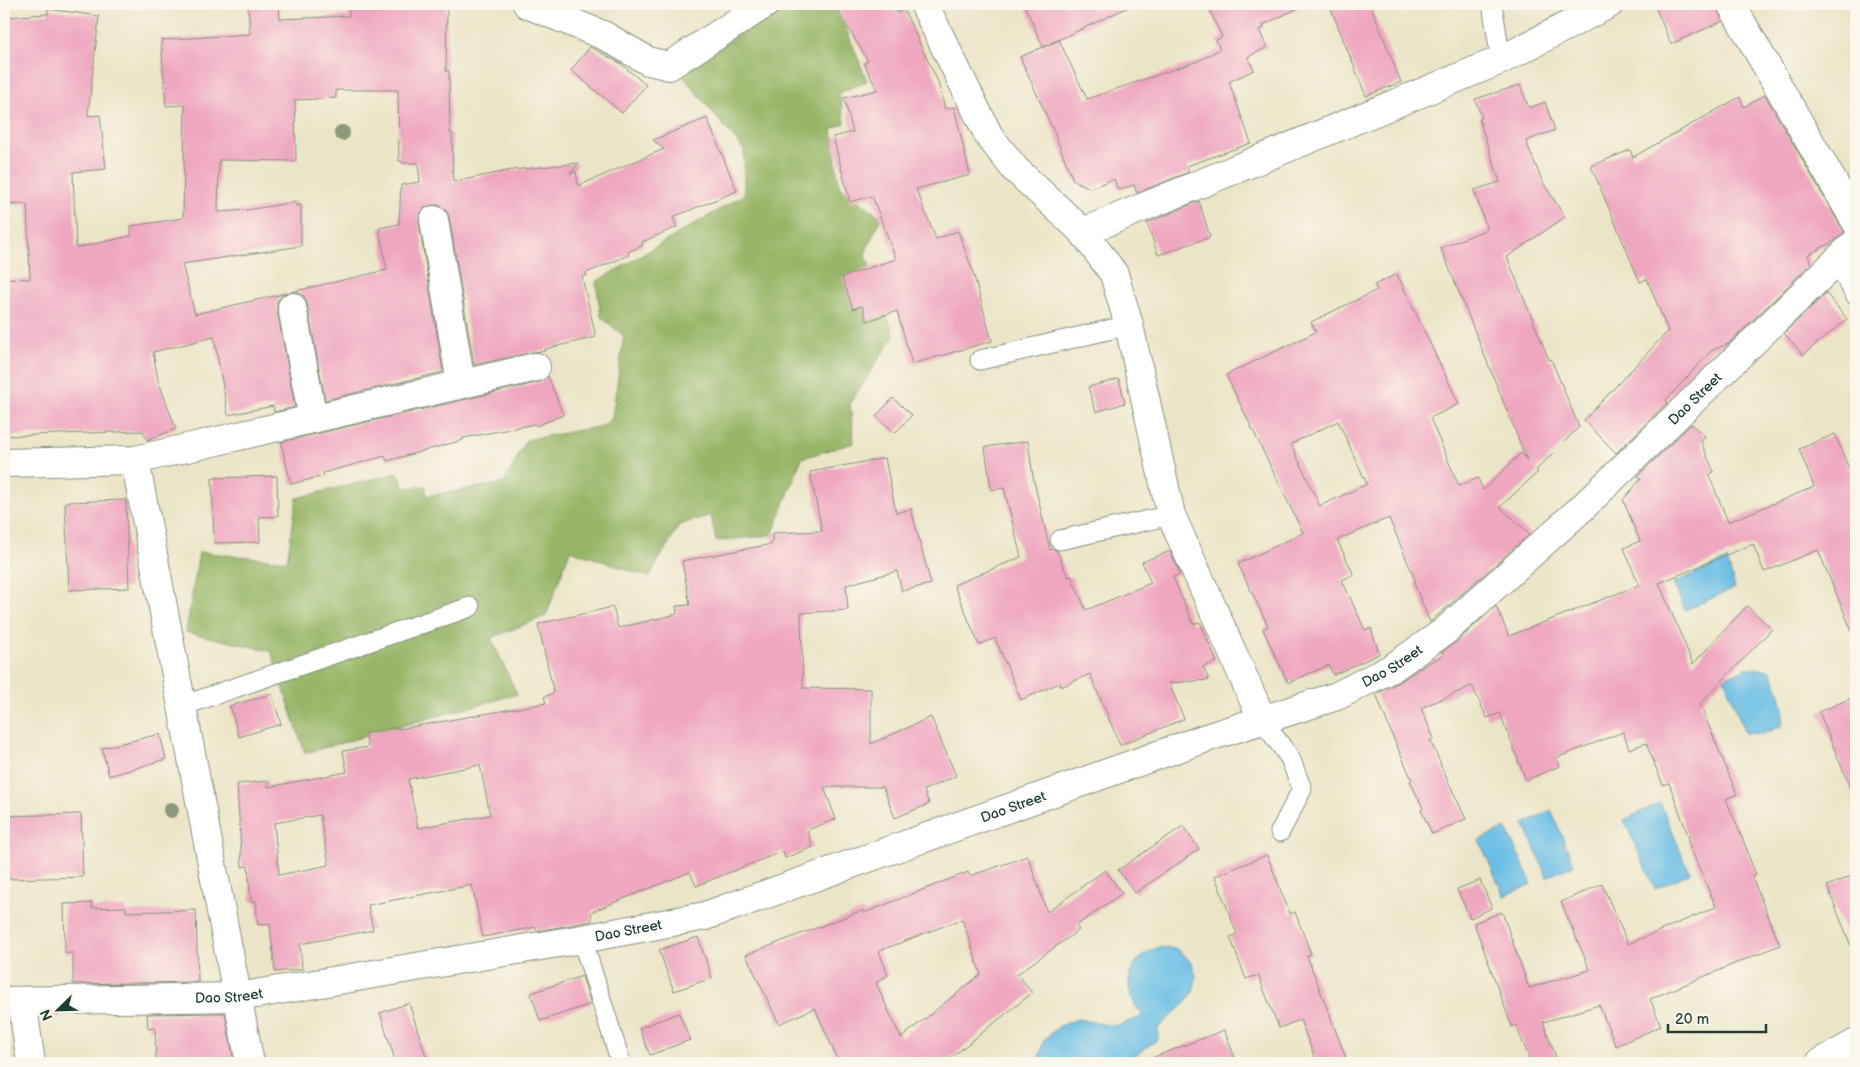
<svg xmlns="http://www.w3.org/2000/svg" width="1860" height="1067" viewBox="0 0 1860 1067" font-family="'Balsamiq Sans',sans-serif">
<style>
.forest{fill:#98b668;stroke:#5c7a4e}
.water{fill:#69bee5;stroke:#447e8c}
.building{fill:#efa7c0;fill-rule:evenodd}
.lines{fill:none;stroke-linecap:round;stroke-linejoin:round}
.lane-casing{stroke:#85917e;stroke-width:21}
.street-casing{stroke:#85917e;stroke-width:30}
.secondary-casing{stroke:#85917e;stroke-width:30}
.lane{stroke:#fff;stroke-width:19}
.street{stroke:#fff;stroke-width:28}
.secondary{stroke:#fff;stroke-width:28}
.tree{fill:#8c997d}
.labels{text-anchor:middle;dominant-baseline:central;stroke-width:4;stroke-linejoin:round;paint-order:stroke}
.street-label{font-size:14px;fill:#1f3d34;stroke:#fbf7ec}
</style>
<rect width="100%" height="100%" fill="#fbf7ec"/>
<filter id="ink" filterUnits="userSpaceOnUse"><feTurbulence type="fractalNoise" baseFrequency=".02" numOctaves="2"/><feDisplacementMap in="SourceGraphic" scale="10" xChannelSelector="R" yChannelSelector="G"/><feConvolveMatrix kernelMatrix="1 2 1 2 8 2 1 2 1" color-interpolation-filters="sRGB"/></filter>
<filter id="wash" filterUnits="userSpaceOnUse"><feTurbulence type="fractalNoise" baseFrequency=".0096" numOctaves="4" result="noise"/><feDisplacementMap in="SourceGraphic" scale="20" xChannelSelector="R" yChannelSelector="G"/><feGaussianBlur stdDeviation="1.12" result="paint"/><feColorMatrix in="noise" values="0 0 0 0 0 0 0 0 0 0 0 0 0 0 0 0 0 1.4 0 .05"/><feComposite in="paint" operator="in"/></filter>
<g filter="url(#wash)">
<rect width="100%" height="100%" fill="#ebe5c7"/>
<!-- forest -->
<path class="forest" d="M779 4H831L847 31 867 81 839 93 845 123 832 129 839 186 881 217 865 253 894 336 850 403 854 443 802 458 772 535 716 541 711 515 679 525 649 577 570 550 546 616 491 638 517 694 305 753 271 651 186 632 199 552 287 561 297 498 398 473 405 488 425 486 427 496 504 483 526 440 603 426 612 418 624 336 601 317 596 282 744 195V150L682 75Z"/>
<!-- water -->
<g class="water">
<path d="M1727 560 1735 588 1685 610 1673 583Z"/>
<path d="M1747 668 1770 670C1777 686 1788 709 1781 726L1763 734 1745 733 1724 678Z"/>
<path d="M1660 803 1690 873 1655 889 1624 820Z"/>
<path d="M1551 810 1574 865 1547 877 1524 824Z"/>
<path d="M1506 828 1532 884 1504 896 1479 840Z"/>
<path d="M1159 947 1177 949 1192 963 1196 977 1193 992 1186 1002 1158 1028V1039L1136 1055 1126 1060V1063H1037L1044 1040 1058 1027 1078 1019 1108 1025H1120L1143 1016C1141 1012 1136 1008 1134 1003 1121 977 1134 956 1159 947Z"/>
</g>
<g id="blocks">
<!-- building -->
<g class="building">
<path d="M248 4H279L280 19 349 16V7H417V4L447 5 446 71H449L450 133H452L453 182 512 170 579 163 570 174 576 171 578 186 664 149 653 140 707 118 737 191 673 217 677 227 642 242 643 245 628 252 629 255 586 273 587 276 582 277 596 337 545 349 546 351 532 352 474 365 449 217 446 210 439 205H432L425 208 420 214 419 223 443 372 325 400 307 304 304 296 298 292H291L387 270 379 228 399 224 401 185 420 182 418 163H402V161H399L398 90H336V98L295 100 296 161 219 160 218 212 247 210 296 202V206L301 205V246L182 264 195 314 287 293 282 296 277 301V310L295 407 274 412 273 406 228 415 214 337 153 352 158 380 176 429 147 440 143 431 4 436V278L30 279 27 204 4 205V17L48 14V9L99 16 88 116 100 115 106 169 73 172 76 248 131 236V226L183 218 185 105 166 106 161 40 250 34Z"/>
<path d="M834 4H892L897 13 904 10 938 82 945 109 954 107 970 175 916 189 936 239 958 231 972 269 992 341 912 364 897 311 867 321 862 306 853 309 842 277 896 259 872 196 850 202 833 137 853 132 844 98 877 90 864 63 868 61Z"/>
<path d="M1024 4H1135L1043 47Z"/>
<path d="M1207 4H1307L1263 25 1264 28 1259 30 1267 47 1248 57 1254 70 1229 82 1251 143 1187 166 1189 172 1137 193 1134 185 1118 190 1114 179 1090 188 1073 180 1054 132 1020 57 1059 40 1087 99 1198 61 1220 49 1216 40 1222 37Z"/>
<path d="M1329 4H1370L1401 82 1366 96Z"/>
<path d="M1654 4H1715L1723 21 1671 44Z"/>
<path d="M590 47 620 63 646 85 622 113 571 70Z"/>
<path d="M1520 85 1529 108 1545 102 1555 130 1526 141 1542 181 1565 217 1507 257 1549 360 1551 359 1579 427 1536 470 1538 472 1500 507 1530 534 1430 622 1414 583 1416 582 1389 518 1337 540 1354 575 1342 580 1365 630 1371 628 1379 654 1333 675 1329 665 1288 683 1263 629 1268 626 1238 564 1303 533 1226 375 1316 332 1311 322 1377 290 1374 285 1397 274 1459 404 1430 418 1459 486 1478 478 1483 490 1521 453 1527 460 1441 248 1487 229 1474 190 1500 182 1479 119 1482 118 1475 99ZM1338 421 1367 484 1320 506 1291 444Z"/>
<path d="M1765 95 1844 232 1834 241 1808 255 1811 264 1728 344 1712 350 1666 400 1668 402 1616 453 1584 420 1668 331 1647 279 1640 282 1591 166 1630 150 1633 157 1740 97 1744 107Z"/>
<path d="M1199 201 1210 237 1158 255 1147 223Z"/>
<path d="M1826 293 1847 319 1803 355 1784 333Z"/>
<path d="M548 376 563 415 536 426 535 424 463 438V440L387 461 385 456 323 473 324 476 291 484 281 442 540 382Z"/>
<path d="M1119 379 1125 403 1096 412 1088 387Z"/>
<path d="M893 398 912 415 895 433 876 416Z"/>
<path d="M1691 424 1705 436 1701 442 1714 472 1709 475 1728 522 1814 487 1799 449 1835 434 1856 486V641L1818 550 1764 572 1753 544 1659 583 1693 664 1747 606 1772 629 1700 704 1737 794 1726 799 1748 852H1747L1756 875 1752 877 1780 945 1650 999 1661 1026 1616 1046 1599 1005 1543 1022 1558 1063H1531L1516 1025 1512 1027 1474 923 1502 912 1529 988 1590 970 1561 902 1602 884 1628 944 1716 907 1688 842 1690 841 1669 783 1663 785 1646 743 1629 749 1623 732 1556 758 1560 766 1526 780 1500 713 1487 718 1472 686 1421 708 1434 739 1430 740 1441 764H1440L1466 819 1432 834 1421 810 1423 808 1410 781 1412 780 1393 737 1376 694 1401 681 1426 664 1443 656 1442 652 1455 643 1496 606 1509 636 1639 585 1624 548 1640 541 1623 500 1641 479 1638 476Z"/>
<path d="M1028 441 1033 477 1050 550 1054 549 1057 551 1068 577 1071 576 1086 610 1151 583 1142 562 1170 551 1180 574 1173 577 1193 624 1200 622 1217 662 1203 667 1209 680 1169 683 1184 719 1120 745 1090 674 1061 687 1060 683 1021 700 995 638 979 645 954 585 1021 557 1004 488 991 490 985 447Z"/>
<path d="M885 458 896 513 911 509 931 584 902 591 897 571 846 585 848 610 801 613 803 688 871 689V744L931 717 956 776 924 790 929 804 895 818 883 787H824L836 819 807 830 813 847 785 858 783 851 696 886 690 872 591 912 592 921 537 931 536 927 483 937 472 885 368 905 373 930 300 944 302 969 275 972 270 924 258 925 256 901 251 902 248 866 242 867 237 784 268 781V787L347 772 343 751 368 747 365 733 398 727 399 729 546 703 544 697 554 693 538 624 613 607 618 628 677 614 676 606 690 605 682 561 772 544V533L822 531 810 472ZM480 765 490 815 418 828 408 779ZM320 815 329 865 279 875 274 823Z"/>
<path d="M277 476 278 516 259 517 260 542 214 543 212 478Z"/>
<path d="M126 500 129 588 69 590 65 502Z"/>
<path d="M272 694 281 724 239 737 230 706Z"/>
<path d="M1856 696V798L1855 799 1819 712Z"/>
<path d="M160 734 166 759 109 776 102 748Z"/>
<path d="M81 814 83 877 8 879 6 816Z"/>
<path d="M1183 826 1199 849 1135 893 1118 870Z"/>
<path d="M1267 855 1290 914 1295 912 1311 954 1307 956 1348 1063H1317L1300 1020 1279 1028 1258 975 1246 979 1230 937 1237 934 1215 876Z"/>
<path d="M1028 856 1047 912 1105 870 1122 893 1076 926 1079 930 1017 974 1032 993 944 1063H839L815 1008 779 1024 746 955 863 910 864 913 968 872 970 876ZM962 919 981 974 901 1038 876 983 888 975 879 951Z"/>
<path d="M1856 874V956H1855L1827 886Z"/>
<path d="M1480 880 1492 908 1470 918 1457 889Z"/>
<path d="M92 903V908L126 907V912L196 910 198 982 73 984V953H65L64 904Z"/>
<path d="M698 937 712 978 674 991 659 950Z"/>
<path d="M582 976 591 1004 540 1021 531 993Z"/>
<path d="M409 1003 428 1063H396L380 1013Z"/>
<path d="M225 1013 234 1063H156L155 1028 148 1029 147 1014Z"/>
<path d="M679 1013 690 1040 650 1055 639 1028Z"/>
<path d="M1224 1030 1237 1063H1144V1061Z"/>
</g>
</g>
</g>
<g filter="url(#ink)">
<use href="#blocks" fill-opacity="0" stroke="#85917e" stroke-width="1"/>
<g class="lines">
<defs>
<g id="lane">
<path d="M1492 4 1501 60"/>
<path d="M1836 261 1856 296"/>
<path d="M980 360 1129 325"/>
<path d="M1060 540 1171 515"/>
<path d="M182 706 470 607"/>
<path d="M1263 721 1290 758 1302 789 1280 832"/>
<path d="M582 939 621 1063"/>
</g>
<g id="street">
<path d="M527 4 605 36 648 61 669 66 765 4"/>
<path d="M924 4 989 136 1015 169 1083 232 1114 274 1129 325 1171 515 1263 721"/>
<path d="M1731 4 1856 222"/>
<path d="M434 220 461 384"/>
<path d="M1083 232 1501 60 1609 4"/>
<path d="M292 307 313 419"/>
<path d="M135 460 250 1063"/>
<path d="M4 463 135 460 536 367"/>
<path id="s1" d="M4 1001 238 997 582 939 705 916 1209 737 1337 696 1392 668 1445 631 1583 507 1856 242"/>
<path d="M22 1001 31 1063"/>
</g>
<path id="secondary" d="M1820 1063 1856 1043"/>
</defs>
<!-- lane casing -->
<use href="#lane" class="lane-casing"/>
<!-- street casing -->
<use href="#street" class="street-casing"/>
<!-- secondary casing -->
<use href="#secondary" class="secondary-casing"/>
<!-- lane -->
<use href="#lane" class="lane"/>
<!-- street -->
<use href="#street" class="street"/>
<!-- secondary -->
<use href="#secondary" class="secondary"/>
</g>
<!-- trees -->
<g class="tree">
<circle cx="342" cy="133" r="8"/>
<circle cx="171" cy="810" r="8"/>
</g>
</g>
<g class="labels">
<!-- street labels -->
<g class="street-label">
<text stroke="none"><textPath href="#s1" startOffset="1845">Dao Street</textPath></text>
<text stroke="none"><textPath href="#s1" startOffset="1440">Dao Street</textPath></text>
<text stroke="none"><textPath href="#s1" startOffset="1035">Dao Street</textPath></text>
<text stroke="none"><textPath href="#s1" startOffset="630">Dao Street</textPath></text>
<text stroke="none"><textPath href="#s1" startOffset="225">Dao Street</textPath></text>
</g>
</g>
<!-- margin -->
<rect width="1860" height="1067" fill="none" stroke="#fbf7ec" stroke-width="20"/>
<!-- north arrow -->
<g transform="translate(58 1010) rotate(247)" stroke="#fbf7ec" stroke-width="4" paint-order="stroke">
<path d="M0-4L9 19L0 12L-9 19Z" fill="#1f3d34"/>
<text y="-8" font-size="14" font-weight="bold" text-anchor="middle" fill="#1f3d34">N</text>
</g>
<!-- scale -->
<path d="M1668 1024v8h98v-8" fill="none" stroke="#1f3d34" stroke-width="2.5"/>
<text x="1675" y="1024" font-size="15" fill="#1f3d34" stroke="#fbf7ec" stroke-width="4" paint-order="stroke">20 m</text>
</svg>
